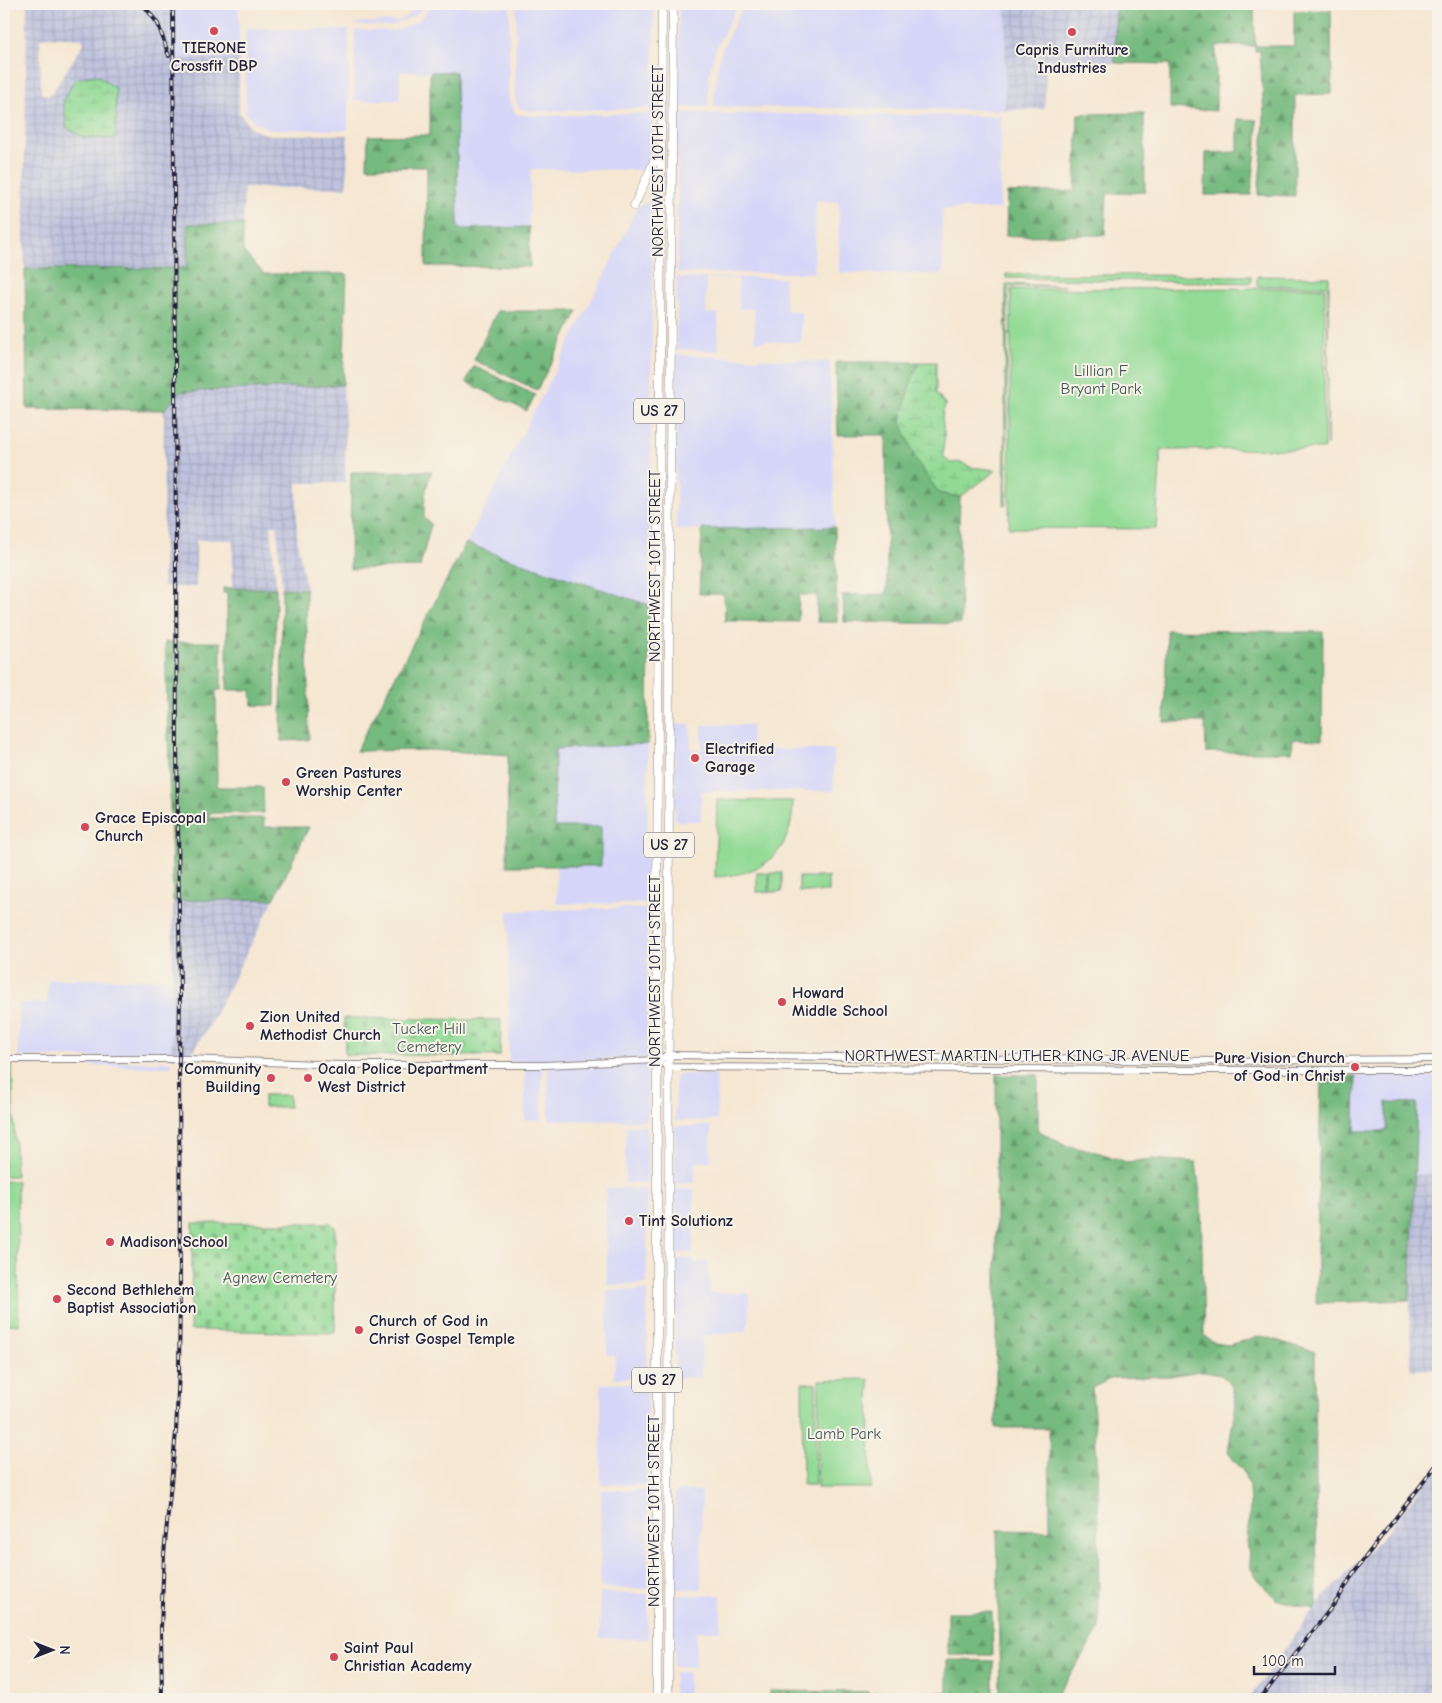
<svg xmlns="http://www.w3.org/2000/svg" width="1442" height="1703" viewBox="0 0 1442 1703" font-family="'Comic Neue',sans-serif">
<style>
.built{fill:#d6d7f8}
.industrial{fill:url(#industrial-grid);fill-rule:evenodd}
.green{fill:#92da95;stroke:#5a7e68}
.forest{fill:url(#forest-firs);stroke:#4c6e5c}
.wetland{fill:url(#wetland-marsh);stroke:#5a7e68}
.cemetery{fill:url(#cemetery-stones);stroke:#5a7e68}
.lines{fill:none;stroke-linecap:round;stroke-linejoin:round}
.secondary-casing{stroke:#8c8486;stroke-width:8}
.trunk-casing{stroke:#8c8486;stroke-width:9}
.secondary{stroke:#fff;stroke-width:6}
.trunk{stroke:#fff;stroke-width:8}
.rail-casing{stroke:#22223b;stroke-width:4}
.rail{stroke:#f7f3e8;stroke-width:2;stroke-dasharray:5.5;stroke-linecap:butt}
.poi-dot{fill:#d1495b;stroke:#f7f3e8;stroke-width:2}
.labels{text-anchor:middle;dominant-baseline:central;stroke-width:4;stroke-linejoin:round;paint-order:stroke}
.shield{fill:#f7f3e8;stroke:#62616f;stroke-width:1}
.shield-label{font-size:15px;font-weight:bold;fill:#22223b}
.poi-label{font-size:16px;font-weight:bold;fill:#22223b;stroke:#f7f3e8;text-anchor:start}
.street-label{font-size:16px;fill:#22223b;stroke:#f7f3e8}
.park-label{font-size:16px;fill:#445956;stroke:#f7f3e8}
</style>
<defs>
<pattern id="industrial-grid" width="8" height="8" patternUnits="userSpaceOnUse" patternTransform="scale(1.25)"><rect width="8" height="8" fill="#bec2dd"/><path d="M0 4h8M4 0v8" fill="none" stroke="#a3a6bf"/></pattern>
<pattern id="forest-firs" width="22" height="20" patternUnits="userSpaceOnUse" patternTransform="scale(1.25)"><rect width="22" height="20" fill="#75ba7e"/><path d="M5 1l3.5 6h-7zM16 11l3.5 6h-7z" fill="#609768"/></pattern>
<pattern id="wetland-marsh" width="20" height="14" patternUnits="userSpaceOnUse" patternTransform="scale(1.25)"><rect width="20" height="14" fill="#92da95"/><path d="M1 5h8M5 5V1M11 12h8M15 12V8" fill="none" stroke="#7ebb81"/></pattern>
<pattern id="cemetery-stones" width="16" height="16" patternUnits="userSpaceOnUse" patternTransform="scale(1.25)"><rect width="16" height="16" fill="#92da95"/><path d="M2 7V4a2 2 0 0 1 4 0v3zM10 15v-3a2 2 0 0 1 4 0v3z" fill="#7ebb81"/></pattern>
</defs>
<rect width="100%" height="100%" fill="#f7f3e8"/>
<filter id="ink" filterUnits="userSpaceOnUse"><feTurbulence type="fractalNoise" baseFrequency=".02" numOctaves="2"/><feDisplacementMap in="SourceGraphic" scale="10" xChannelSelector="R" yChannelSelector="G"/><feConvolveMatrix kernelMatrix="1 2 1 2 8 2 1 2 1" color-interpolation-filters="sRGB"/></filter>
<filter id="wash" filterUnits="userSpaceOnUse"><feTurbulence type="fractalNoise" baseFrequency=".0096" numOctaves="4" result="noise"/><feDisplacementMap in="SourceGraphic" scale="20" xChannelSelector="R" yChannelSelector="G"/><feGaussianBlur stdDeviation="1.12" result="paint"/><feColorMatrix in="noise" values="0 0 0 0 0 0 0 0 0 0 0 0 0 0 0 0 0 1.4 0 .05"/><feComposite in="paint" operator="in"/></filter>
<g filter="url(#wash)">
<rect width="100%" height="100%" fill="#f5e7d2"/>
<!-- built -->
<g class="built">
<path d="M170 4H239V58L170 59Z"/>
<path d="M422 4H428L414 16 391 26 355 25V23L400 21Z"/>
<path d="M679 4H738L715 50 709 75 708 107H678Z"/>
<path d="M744 4H1006L1005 110 714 107 716 75 721 52Z"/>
<path d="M439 5 510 7 508 98 516 114 532 116 653 113V157L647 170 531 169 529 227 458 229 456 72H400V100H354L355 30 393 31 406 27 418 21 428 10Z"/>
<path d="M654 6 653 108 532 111 519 108 515 98 516 7Z"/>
<path d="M245 28 349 30 348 130 270 129 255 123 246 112Z"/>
<path d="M678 113 1001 116 1000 209H942L943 274 839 273V202L816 201 814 273H677Z"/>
<path d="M653 202 649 605 504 557 466 543 602 280 637 208 644 203Z"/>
<path d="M677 278H784L786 310 801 312V342L755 341 754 309H739L738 279H706V313H718L719 351 677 349Z"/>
<path d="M677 355 830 362 835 527 676 530Z"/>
<path d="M675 724H690L691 750H702V725H752V751H758V749L834 750V791H701V821H675Z"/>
<path d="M648 744 647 903 557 904 556 866H601V827H554L555 749Z"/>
<path d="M622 908 647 909V1058L509 1062 508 911Z"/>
<path d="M48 979H173L171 1057H18L19 1003H47Z"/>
<path d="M18 1062H171V1067L19 1065Z"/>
<path d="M647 1063V1121L549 1120 548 1067Z"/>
<rect x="525" y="1067" width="17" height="53"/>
<path d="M678 1074H716L717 1120 675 1121V1078Z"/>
<path d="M1356 1076H1438V1174L1415 1175 1417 1103 1387 1131H1355Z"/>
<path d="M626 1126H647V1183H625Z"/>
<path d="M675 1126H711V1161L695 1162V1183L675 1184Z"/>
<path d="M606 1188 647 1189V1284L607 1285Z"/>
<path d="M675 1189H694L693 1253H676Z"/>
<path d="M676 1259H693L694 1263 708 1261 710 1293H749V1324L747 1325V1331L702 1336 701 1378 675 1377Z"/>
<path d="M607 1290H647V1378H614L615 1356 607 1355Z"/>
<path d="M647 1383V1485L601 1484V1384Z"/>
<path d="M601 1490H647L648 1589 600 1588Z"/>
<path d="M675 1491H702L701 1589H675Z"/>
<path d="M600 1593 648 1594V1639L600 1638Z"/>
<path d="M675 1595H721V1631H696V1667L674 1666Z"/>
<rect x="674" y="1672" width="14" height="27"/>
</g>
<!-- industrial -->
<g class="industrial">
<path d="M27 4H170L171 59 239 58V113L252 129 269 135H348L347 188H244L243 224H188L187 268 25 269 24 227ZM45 37 82 39 84 43 52 93 47 96 41 93 40 39Z"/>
<path d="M1006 4H1116L1115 63H1046L1044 109 1005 110Z"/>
<path d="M343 385 345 424V483H297V539L306 589 282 588 277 525H271L276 588H232L233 540H196V587H163L164 410 179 392Z"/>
<path d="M274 899 212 1021 194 1050 186 1057H171L173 901Z"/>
<path d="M1438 1174V1369L1411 1370 1410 1300 1415 1175Z"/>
<path d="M1438 1465V1699H1249L1317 1604 1382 1538Z"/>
</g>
<!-- green -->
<g class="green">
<path d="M1006 274 1251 276V283L1006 278Z"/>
<path d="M1257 276 1329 277 1327 446 1328 288 1325 286H1257Z"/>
<path d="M1006 284 1065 286H1011L1008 289 1006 505H1004Z"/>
<path d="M1325 288 1324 449 1161 450 1156 529 1009 528 1011 289Z"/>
<path d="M717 800 793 801C793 852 764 875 715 877Z"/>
<rect x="757" y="873" width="12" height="19"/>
<rect x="770" y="873" width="12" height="19"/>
<rect x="799" y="877" width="29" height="15"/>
<path d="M4 1065H12L16 1176H4Z"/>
<rect x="264" y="1095" width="25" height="12"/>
<path d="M4 1181H17L19 1325 4 1324Z"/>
<path d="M869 1379 871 1488H817L819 1380Z"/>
<path d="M802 1383H816L815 1485H803Z"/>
</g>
<!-- forest -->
<g class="forest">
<path d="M1172 4H1254L1255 46H1294V11L1331 10 1332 94 1295 95V196L1258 195 1263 142 1264 115 1260 51H1255V46H1216V111L1170 108V64L1115 63 1116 8Z"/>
<path d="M430 72H456L458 229 529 227 530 267 426 266 427 167H367L368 136 430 135Z"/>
<path d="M1144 113 1145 192 1107 194 1105 235 1006 236 1007 193 1075 191 1078 114Z"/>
<path d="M1238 119 1257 120V141L1251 195H1205L1206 153 1238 152Z"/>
<path d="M188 224H243V251L264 274H347L343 385 180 392 164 410 27 409 25 269 187 268Z"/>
<path d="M497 311H578L537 390 474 360Z"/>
<path d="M836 362H919L908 390 916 460 939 493 960 497 959 530 961 624 844 622 843 595 887 594 886 435H838Z"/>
<path d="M474 366 535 395 527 411 466 382Z"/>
<path d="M432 471C425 488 424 500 424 518L431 524 420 567 350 569 351 472Z"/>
<path d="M835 527 837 622H817V595H799L798 622 725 621 724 594H699L702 529Z"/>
<path d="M466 543 504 557 649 605 648 744 555 749 554 827H601V866H507L508 755 431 750 356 751Z"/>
<path d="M223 588H276L275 706 252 705 251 690H227V593H223Z"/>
<path d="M282 588 306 589 309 740 281 741Z"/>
<path d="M1167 630 1323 632 1322 740 1293 739 1292 752H1206L1205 722H1164Z"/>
<path d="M165 642H221V690H216L217 787H263L264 813H209V818H264V827H309L274 899 173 901Z"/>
<path d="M996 1075H1038V1130L1064 1145 1100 1153 1126 1162 1152 1159 1196 1162 1201 1202 1204 1336 1215 1343 1228 1345 1262 1336 1315 1352 1317 1604 1314 1609 1278 1600 1263 1586 1251 1569 1247 1542 1250 1506 1249 1487 1243 1470 1234 1461 1228 1451 1236 1403 1231 1384 1221 1375 1199 1371 1171 1376 1112 1378 1092 1388 1098 1471 1099 1630 1059 1692V1699H1000L997 1530 1050 1531 1049 1428H996Z"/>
<path d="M1321 1076H1356L1355 1131H1387V1102L1417 1103 1410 1300 1316 1303Z"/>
<path d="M948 1612H992L993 1655H948Z"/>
<path d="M947 1660 993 1661V1699H874V1692H947Z"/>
<path d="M770 1691 868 1692 867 1699H770Z"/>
</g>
<!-- wetland -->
<g class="wetland">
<path d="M97 75 116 89V139L85 138 67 128 63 101 75 79Z"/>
<path d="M919 362H936V393L946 405C940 413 943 423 944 433 945 441 942 448 944 457L951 463 961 462 970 467 997 470 960 497 939 493 916 460 901 422 908 390Z"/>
</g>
<!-- cemetery -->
<g class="cemetery">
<path d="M344 1018 501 1020 500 1056 345 1055Z"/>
<path d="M193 1223H331L335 1227V1333L190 1330Z"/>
</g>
</g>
<g filter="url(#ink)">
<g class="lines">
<defs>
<g id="secondary">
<path d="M4 1059H188L340 1065H545L657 1060 668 1055 1211 1061 1438 1059"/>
<path d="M657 1060 669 1067 1157 1070H1438"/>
</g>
<g id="trunk">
<path d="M634 206 658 153"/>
<path d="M657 1699V906L662 4"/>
<path d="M668 1699 669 623 673 4"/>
</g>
</defs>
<!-- secondary casing -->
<use href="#secondary" class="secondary-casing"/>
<!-- trunk casing -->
<use href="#trunk" class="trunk-casing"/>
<!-- secondary -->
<use href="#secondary" class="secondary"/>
<!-- trunk -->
<use href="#trunk" class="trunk"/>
<defs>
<g id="rail">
<path d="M143 4 158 24 169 56"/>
<path d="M162 1699 161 1628 164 1554 176 1432 179 1370 180 1293 179 1060 180 995 177 745 173 4"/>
<path d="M1243 1699 1245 1696"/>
<path d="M1260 1699 1338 1599 1354 1572 1438 1463"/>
</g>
</defs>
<!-- rail casing -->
<use href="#rail" class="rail-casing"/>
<!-- rail -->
<use href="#rail" class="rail"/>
</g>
</g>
<!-- markers -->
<g class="poi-dot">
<circle cx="214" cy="31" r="5"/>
<circle cx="1072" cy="32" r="5"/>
<circle cx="695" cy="758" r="5"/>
<circle cx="286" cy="782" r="5"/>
<circle cx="85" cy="827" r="5"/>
<circle cx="782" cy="1002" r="5"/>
<circle cx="250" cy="1026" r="5"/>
<circle cx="1355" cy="1067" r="5"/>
<circle cx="271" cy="1078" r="5"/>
<circle cx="308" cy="1078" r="5"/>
<circle cx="629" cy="1221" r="5"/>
<circle cx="110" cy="1242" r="5"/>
<circle cx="57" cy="1299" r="5"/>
<circle cx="359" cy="1330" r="5"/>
<circle cx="334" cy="1657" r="5"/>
</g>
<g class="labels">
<!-- shield labels -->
<g class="shield">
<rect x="634" y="398.5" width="50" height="25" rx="4"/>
<rect x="644" y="832.5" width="50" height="25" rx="4"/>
<rect x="632" y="1367.5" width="50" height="25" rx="4"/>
</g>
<g class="shield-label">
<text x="659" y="411">US 27</text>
<text x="669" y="845">US 27</text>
<text x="657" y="1380">US 27</text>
</g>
<!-- poi labels -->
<g class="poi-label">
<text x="214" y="48" text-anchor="middle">TIERONE<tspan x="214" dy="18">Crossfit DBP</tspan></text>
<text x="1072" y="50" text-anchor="middle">Capris Furniture<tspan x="1072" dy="18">Industries</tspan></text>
<text x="705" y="749">Electrified<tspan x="705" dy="18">Garage</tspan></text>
<text x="296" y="773">Green Pastures<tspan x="296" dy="18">Worship Center</tspan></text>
<text x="95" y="818">Grace Episcopal<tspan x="95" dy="18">Church</tspan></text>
<text x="792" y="993">Howard<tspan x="792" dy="18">Middle School</tspan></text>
<text x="260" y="1017">Zion United<tspan x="260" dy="18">Methodist Church</tspan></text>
<text x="1345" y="1058" text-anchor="end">Pure Vision Church<tspan x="1345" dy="18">of God in Christ</tspan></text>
<text x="261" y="1069" text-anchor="end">Community<tspan x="261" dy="18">Building</tspan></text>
<text x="318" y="1069">Ocala Police Department<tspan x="318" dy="18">West District</tspan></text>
<text x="639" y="1221">Tint Solutionz</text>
<text x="120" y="1242">Madison School</text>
<text x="67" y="1290">Second Bethlehem<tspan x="67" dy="18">Baptist Association</tspan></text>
<text x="369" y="1321">Church of God in<tspan x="369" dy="18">Christ Gospel Temple</tspan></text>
<text x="344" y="1648">Saint Paul<tspan x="344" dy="18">Christian Academy</tspan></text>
</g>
<!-- street labels -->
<g class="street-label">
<text transform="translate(658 161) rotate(-90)">NORTHWEST 10TH STREET</text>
<text transform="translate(655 566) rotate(-90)">NORTHWEST 10TH STREET</text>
<text transform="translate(655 971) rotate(-90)">NORTHWEST 10TH STREET</text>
<text x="1017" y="1056">NORTHWEST MARTIN LUTHER KING JR AVENUE</text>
<text transform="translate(654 1511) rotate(-90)">NORTHWEST 10TH STREET</text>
</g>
<!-- park labels -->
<g class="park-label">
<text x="1101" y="371">Lillian F<tspan x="1101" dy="18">Bryant Park</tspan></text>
<text x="429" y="1029">Tucker Hill<tspan x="429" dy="18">Cemetery</tspan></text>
<text x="280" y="1278">Agnew Cemetery</text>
<text x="844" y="1434">Lamb Park</text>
</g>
</g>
<!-- margin -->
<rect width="1442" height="1703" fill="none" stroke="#f7f3e8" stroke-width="20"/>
<!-- north arrow -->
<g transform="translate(52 1650) rotate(90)" stroke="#f7f3e8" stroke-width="4" paint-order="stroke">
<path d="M0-4L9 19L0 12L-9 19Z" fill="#22223b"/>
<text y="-8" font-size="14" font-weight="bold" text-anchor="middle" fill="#22223b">N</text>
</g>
<!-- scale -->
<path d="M1254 1666v8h81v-8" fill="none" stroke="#22223b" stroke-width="2.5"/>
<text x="1262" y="1666" font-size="15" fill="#22223b" stroke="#f7f3e8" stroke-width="4" paint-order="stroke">100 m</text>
</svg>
